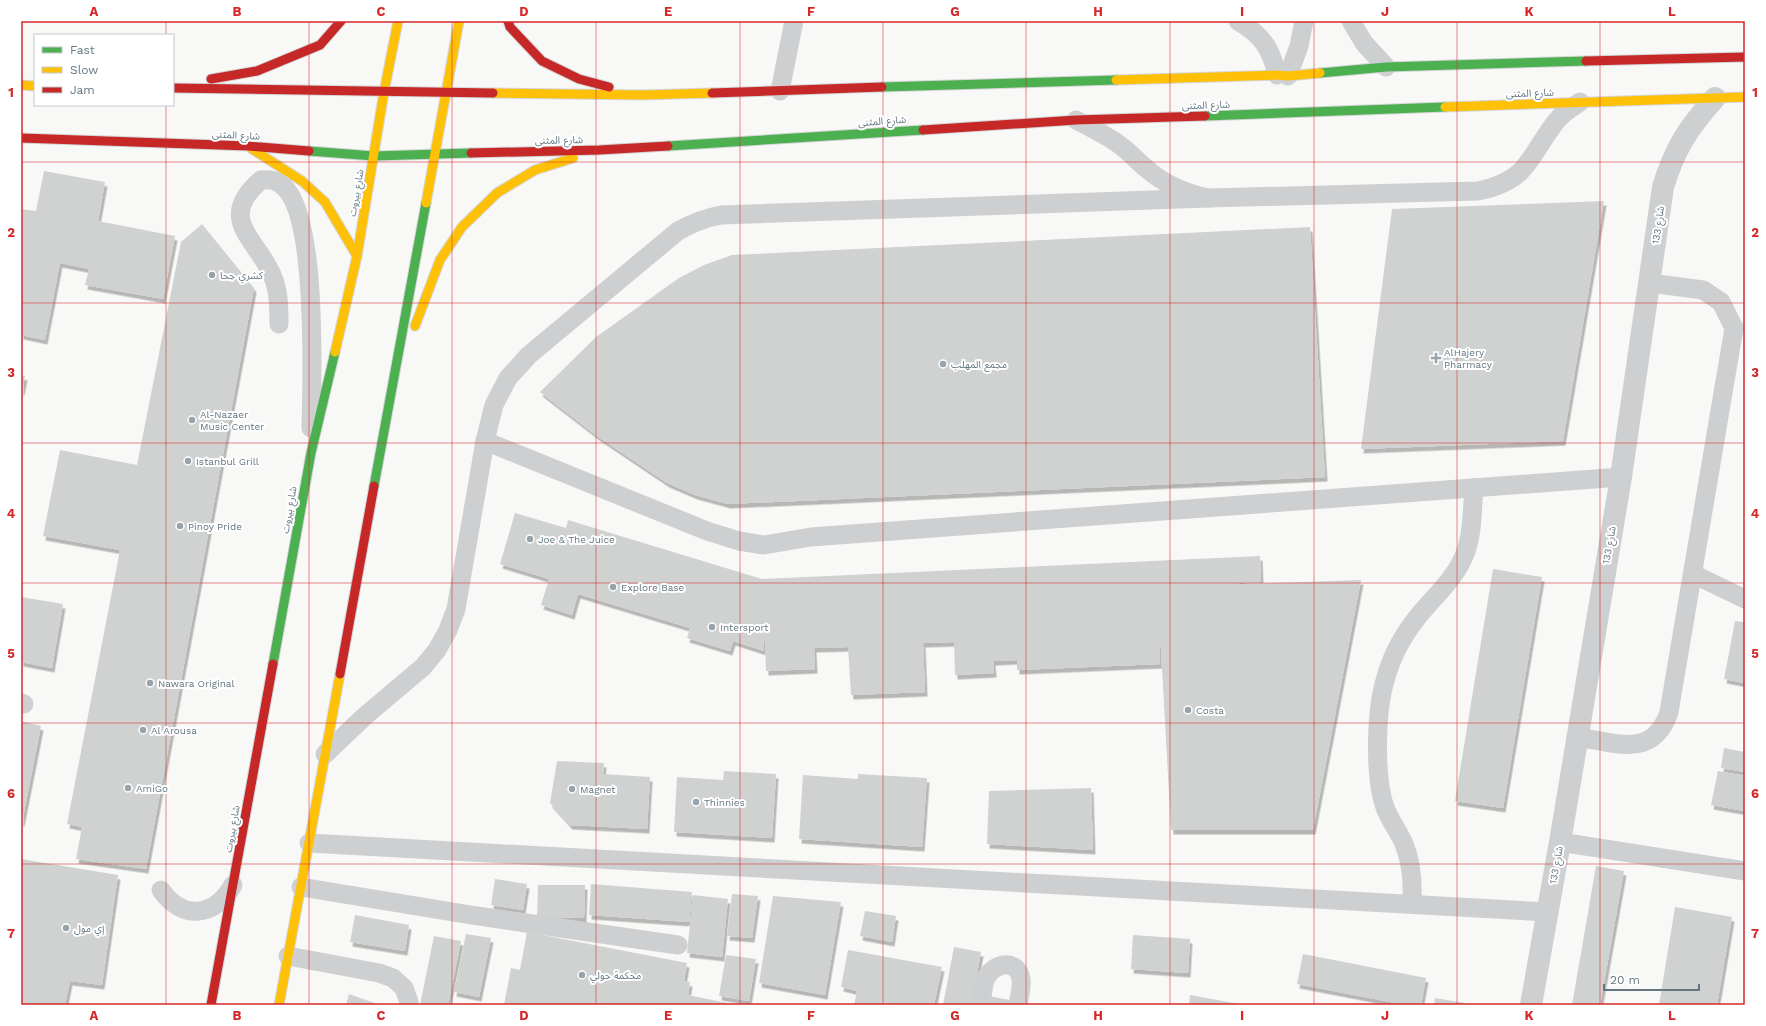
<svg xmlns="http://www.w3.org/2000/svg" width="1766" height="1026" viewBox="0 0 1766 1026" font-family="'Work Sans','Noto Sans Arabic',sans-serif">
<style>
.building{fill:#d0d2d2;filter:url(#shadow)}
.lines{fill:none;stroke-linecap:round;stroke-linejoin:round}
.fast-casing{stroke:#d4d6d6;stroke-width:11}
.slow-casing{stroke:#d4d6d6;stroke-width:11}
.jam-casing{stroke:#d4d6d6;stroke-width:11}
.lane{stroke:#cecfd0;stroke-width:19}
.street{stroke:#cecfd0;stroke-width:22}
.fast{stroke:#4caf50;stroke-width:9}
.slow{stroke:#ffc107;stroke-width:9}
.jam{stroke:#c62828;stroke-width:9}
.grid{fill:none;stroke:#d62828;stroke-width:1;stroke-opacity:0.55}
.poi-dot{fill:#97a4ab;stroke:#fff;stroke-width:1.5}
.labels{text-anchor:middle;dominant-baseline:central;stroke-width:4;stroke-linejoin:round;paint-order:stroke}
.street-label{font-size:10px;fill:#637782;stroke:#fff}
.poi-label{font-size:10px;fill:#637782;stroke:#fff;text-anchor:start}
.neatline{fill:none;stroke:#d62828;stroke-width:1.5}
.grid-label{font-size:13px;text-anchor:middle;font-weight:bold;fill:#d62828}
</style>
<defs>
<filter id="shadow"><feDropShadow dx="2.5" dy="4.5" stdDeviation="0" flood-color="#0004"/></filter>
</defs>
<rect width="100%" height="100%" fill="#f8f8f7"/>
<!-- building -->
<g class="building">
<path d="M44 171 105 182 98 221 175 236 163 299 85 285 89 269 60 263 45 340 21 335V209L36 211Z"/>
<path d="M1604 201 1563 441 1361 449 1392 209Z"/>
<path d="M202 224 254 288 146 869 76 859 82 827 67 824 120 550 43 536 60 450 137 465 181 242Z"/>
<path d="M1310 227 1325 477 728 504 695 495 667 483 597 436 540 392 596 337 679 278 704 265 732 255Z"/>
<path d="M21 375 25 376 22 391H21Z"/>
<path d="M515 513 566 528 568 520 762 579 1260 556 1261 582 1157 587 1361 580 1313 830H1171L1159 613 1160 664 1017 670V660L993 661 994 673 955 675 954 642 923 643 925 692 851 695 848 647 814 648 815 669 766 671 764 614V651L733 641 730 651 687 638 690 628 578 594 572 615 541 605 549 579 500 564Z"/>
<path d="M1493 569 1542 577 1503 808 1455 801Z"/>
<path d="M21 597 63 604 52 668 21 662Z"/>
<path d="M1735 621 1745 622V683L1724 679Z"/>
<path d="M21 721 41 726 22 822H21Z"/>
<path d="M1724 748 1745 752V772L1721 768Z"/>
<path d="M557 761 604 763 603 774 650 777 647 829 570 825 550 803Z"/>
<path d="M724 771 776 774 772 838 674 832 677 777 723 780Z"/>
<path d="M1718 771 1745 776V811L1711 805Z"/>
<path d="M858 774 927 778 922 847 799 839 803 775 858 779Z"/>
<path d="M1091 788 1093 850 987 844 989 791Z"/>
<path d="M21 859 118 875 102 985 70 981 65 1005H21Z"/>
<path d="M1596 866 1624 871 1600 1005H1572Z"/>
<path d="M495 879 527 884 523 910 491 905Z"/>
<path d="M591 884 692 892 689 922 589 915Z"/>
<path d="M538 885H585L584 918 537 917Z"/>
<path d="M732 894 758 896 752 938 727 936Z"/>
<path d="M693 895 728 899 722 957 687 953Z"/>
<path d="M773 896 841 902 825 995 759 983Z"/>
<path d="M1675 907 1732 917 1717 1005H1659Z"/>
<path d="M865 911 896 916 892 942 860 936Z"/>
<path d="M355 915 409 925 405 951 350 942Z"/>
<path d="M527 932 687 963 684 981 690 982 688 995 737 1005H504L511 968 520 970Z"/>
<path d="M466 934 491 938 479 997 454 992Z"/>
<path d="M1133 935 1190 939 1188 973 1131 969Z"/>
<path d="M434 936 461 941 448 1005H420Z"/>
<path d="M954 947 981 952 971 1005H943Z"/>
<path d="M848 950 942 967 934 1005H854L857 991 841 987Z"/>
<path d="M1303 954 1426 978 1421 1005H1406L1297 984Z"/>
<path d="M726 955 756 959 749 1001 719 996Z"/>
<path d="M349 994 380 1005H346Z"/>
<path d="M1190 995 1239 1004V1005H1189Z"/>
<path d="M989 996 1015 1001 1014 1005H987Z"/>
<path d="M1435 998 1465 1003V1005H1434Z"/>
</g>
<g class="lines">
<defs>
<g id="fast">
<path d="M1320 73 1386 67 1586 61"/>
<path d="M882 87 1116 80"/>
<path d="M1205 116 1445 107"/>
<path d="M668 146 923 130"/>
<path d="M309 151 374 156 471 153"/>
<path d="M374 486 426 203"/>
<path d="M273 664 311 453 335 352"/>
</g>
<g id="slow">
<path d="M1116 80 1277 75 1288 76 1320 73"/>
<path d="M21 85 35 86"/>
<path d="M493 93 643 95 712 93"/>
<path d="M1445 107 1745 97"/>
<path d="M252 149 302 181 325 202 357 256"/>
<path d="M426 203 459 21"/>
<path d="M415 326 440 260 462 227 497 193 535 170 573 158"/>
<path d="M335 352 357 256 384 92 398 21"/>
<path d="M279 1005 340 674"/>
</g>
<g id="jam">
<path d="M508 21 510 27 542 61 579 79 609 87"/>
<path d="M1586 61 1745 57"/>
<path d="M211 79 257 71 320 45 341 21"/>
<path d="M173 88 493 93"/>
<path d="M712 93 882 87"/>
<path d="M923 130 1076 120 1205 116"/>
<path d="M21 138 248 146 309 151"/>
<path d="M471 153 599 150 668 146"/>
<path d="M340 674 374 486"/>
<path d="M211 1005 273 664"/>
</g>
</defs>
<!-- fast casing -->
<use href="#fast" class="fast-casing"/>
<!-- slow casing -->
<use href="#slow" class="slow-casing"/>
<!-- jam casing -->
<use href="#jam" class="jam-casing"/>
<!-- lane -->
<g class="lane">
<path d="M1238 21C1262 35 1271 48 1277 75"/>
<path d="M1351 21 1364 43 1386 67"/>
<path d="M1288 76 1299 46 1304 21"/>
<path d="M780 91 794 21"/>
<path d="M1076 120C1090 127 1104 134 1117 143 1129 151 1136 160 1147 169 1165 185 1185 193 1208 198L1478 191C1493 188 1508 183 1520 172 1536 156 1544 134 1560 117 1566 111 1573 107 1580 102"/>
<path d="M279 324C279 307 279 290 272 275 256 238 216 219 261 180 270 179 276 180 283 186 318 215 312 382 311 428"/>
<path d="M485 441 707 531 739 541 764 545 811 537 1621 477"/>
<path d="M1693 574 1745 599"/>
<path d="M21 703 24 704"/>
<path d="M1576 737C1615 742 1653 760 1669 712L1734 328 1721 302 1703 290 1650 283"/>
<path d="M325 754 365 716 423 667 437 650 448 630 456 609 485 441 494 405 508 378 529 355 678 231C692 223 705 218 721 215L1208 198"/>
<path d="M1560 842 1745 871"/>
<path d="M309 843 1548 912"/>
<path d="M301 887 471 915 678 945"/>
<path d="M161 890C183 921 215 917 233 885"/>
<path d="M1412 904C1413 884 1412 863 1404 844 1399 832 1391 822 1386 810 1374 780 1376 715 1384 684 1390 660 1401 638 1416 619 1434 596 1456 579 1466 551 1473 531 1472 509 1474 488"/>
<path d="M288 956 379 973 393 978 404 988 409 1002 408 1005"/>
<path d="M981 1005C982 997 983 985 986 978 995 961 1019 959 1021 980 1022 988 1019 998 1018 1005"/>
</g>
<!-- street -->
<path class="street" d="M1531 1005 1560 842 1621 477 1663 187C1675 148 1688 128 1715 98"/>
<!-- fast -->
<use href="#fast" class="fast"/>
<!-- slow -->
<use href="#slow" class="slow"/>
<!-- jam -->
<use href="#jam" class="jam"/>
</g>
<!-- grid -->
<path class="grid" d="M166 21V35M309 21V1005M452 21V1005M596 21V1005M740 21V1005M883 21V1005M1026 21V1005M1170 21V1005M1314 21V1005M1457 21V1005M1600 21V1005M166 105V1005M21 162H1745M21 303H1745M21 443H1745M21 583H1745M21 723H1745M21 864H1745"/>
<!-- markers -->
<g class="poi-dot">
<circle cx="212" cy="275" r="4"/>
<path d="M1434 352h4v4h4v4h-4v4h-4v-4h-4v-4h4z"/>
<circle cx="943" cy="364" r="4"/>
<circle cx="192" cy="420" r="4"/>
<circle cx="188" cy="461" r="4"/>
<circle cx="180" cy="526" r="4"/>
<circle cx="530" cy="539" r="4"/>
<circle cx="613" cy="587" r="4"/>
<circle cx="712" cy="627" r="4"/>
<circle cx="150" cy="683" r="4"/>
<circle cx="1188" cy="710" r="4"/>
<circle cx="143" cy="730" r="4"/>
<circle cx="128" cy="788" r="4"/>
<circle cx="572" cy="789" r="4"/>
<circle cx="696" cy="802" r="4"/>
<circle cx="66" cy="928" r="4"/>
<circle cx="582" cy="975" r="4"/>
</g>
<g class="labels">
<!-- street labels -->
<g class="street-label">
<text transform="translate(1530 93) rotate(-2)">شارع المثنى</text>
<text transform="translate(1206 105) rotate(-2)">شارع المثنى</text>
<text transform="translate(882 121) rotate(-4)">شارع المثنى</text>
<text transform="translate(236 135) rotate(3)">شارع المثنى</text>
<text transform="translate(559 140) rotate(-1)">شارع المثنى</text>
<text transform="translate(356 193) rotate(-80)">شارع بيروت</text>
<text transform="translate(1658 225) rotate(-82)">شارع 133</text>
<text transform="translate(289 510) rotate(-80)">شارع بيروت</text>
<text transform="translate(1609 545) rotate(-80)">شارع 133</text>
<text transform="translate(232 829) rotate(-80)">شارع بيروت</text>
<text transform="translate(1556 865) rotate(-80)">شارع 133</text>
</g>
<!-- poi labels -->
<g class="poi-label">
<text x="220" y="275">كشري جحا</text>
<text x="1444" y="352">AlHajery<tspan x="1444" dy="12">Pharmacy</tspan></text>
<text x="951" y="364">مجمع المهلب</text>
<text x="200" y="414">Al-Nazaer<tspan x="200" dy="12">Music Center</tspan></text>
<text x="196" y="461">Istanbul Grill</text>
<text x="188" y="526">Pinoy Pride</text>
<text x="538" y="539">Joe &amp; The Juice</text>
<text x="621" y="587">Explore Base</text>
<text x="720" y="627">Intersport</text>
<text x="158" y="683">Nawara Original</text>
<text x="1196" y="710">Costa</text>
<text x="151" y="730">Al Arousa</text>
<text x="136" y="788">AmiGo</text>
<text x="580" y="789">Magnet</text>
<text x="704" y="802">Thinnies</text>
<text x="74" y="928">إي مول</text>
<text x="590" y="975">محكمة حولي</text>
</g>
</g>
<!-- border -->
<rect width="1766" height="1026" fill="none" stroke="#ffffff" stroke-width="44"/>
<!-- legend -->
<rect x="34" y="34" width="140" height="72" fill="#ffffff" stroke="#c1c9cd"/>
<rect x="42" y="47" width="20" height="6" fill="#4caf50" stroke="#c1c9cd"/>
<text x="70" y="54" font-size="12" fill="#637782">Fast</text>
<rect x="42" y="67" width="20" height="6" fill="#ffc107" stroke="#c1c9cd"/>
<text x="70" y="74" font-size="12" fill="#637782">Slow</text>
<rect x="42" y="87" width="20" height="6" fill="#c62828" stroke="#c1c9cd"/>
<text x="70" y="94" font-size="12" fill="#637782">Jam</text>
<!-- scale -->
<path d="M1604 984v6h95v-6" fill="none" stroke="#637782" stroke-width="2"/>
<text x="1610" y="984" font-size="12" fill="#637782" stroke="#ffffff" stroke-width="3" paint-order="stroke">20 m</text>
<rect x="22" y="22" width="1722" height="982" class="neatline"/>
<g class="grid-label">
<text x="94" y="16">A</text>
<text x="237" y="16">B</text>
<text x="381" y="16">C</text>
<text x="524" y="16">D</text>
<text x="668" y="16">E</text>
<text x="811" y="16">F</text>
<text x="955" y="16">G</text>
<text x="1098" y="16">H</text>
<text x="1242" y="16">I</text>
<text x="1385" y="16">J</text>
<text x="1529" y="16">K</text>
<text x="1672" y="16">L</text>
<text x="11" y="97">1</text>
<text x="1755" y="97">1</text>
<text x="11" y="237">2</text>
<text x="1755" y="237">2</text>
<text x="11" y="377">3</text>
<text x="1755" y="377">3</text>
<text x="11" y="518">4</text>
<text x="1755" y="518">4</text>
<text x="11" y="658">5</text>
<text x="1755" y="658">5</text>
<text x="11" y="798">6</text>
<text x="1755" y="798">6</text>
<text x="11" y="938">7</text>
<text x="1755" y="938">7</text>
<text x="94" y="1020">A</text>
<text x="237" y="1020">B</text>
<text x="381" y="1020">C</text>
<text x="524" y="1020">D</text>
<text x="668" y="1020">E</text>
<text x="811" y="1020">F</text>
<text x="955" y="1020">G</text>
<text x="1098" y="1020">H</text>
<text x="1242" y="1020">I</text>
<text x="1385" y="1020">J</text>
<text x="1529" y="1020">K</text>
<text x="1672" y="1020">L</text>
</g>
</svg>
